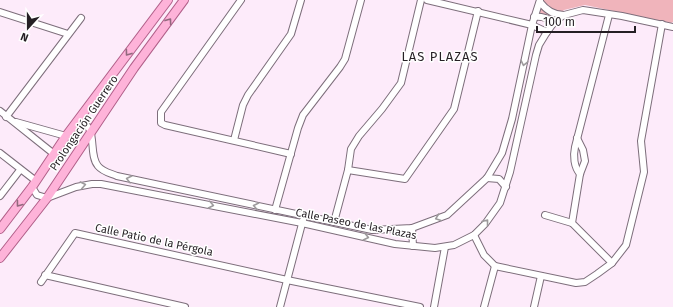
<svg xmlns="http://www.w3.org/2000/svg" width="673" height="307" viewBox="0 0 673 307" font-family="'Fira Sans',sans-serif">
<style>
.green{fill:#f0b4bb}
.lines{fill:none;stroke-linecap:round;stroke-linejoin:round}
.minor-casing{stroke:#7d6e7b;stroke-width:8}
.major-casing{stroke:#b15f89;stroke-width:10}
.minor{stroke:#fff;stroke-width:6}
.major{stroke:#feb3d9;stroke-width:8}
.oneway{stroke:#92697e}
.oneway2{stroke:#9d9a9c}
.labels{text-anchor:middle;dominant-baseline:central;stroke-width:3;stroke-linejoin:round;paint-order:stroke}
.street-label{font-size:11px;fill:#251f24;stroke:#fff}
.quarter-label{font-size:13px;letter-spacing:1px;fill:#251f24;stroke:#fff}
</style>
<rect width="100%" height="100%" fill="#fdebfa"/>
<!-- green -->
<path class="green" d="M543 0H673V22L671 23 585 5 564 10 549 24 537 19Z"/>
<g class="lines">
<defs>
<g id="minor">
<path d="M241 0 161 112V123L165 125 291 154"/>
<path d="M427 0 532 25 547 32"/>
<path d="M540 2C546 10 554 15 564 15"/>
<path d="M0 12 68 34"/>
<path d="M534 17C541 16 549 18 553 24"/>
<path d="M0 111 54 154"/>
<path d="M6 117 81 18"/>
<path d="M16 122 66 136"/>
<path d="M77 122C100 123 87 153 98 166 103 172 110 173 117 176L372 230 412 228 447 215 487 178 502 153 512 119 532 25 540 0"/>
<path d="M577 138 583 150 585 161 580 174 572 223 612 263"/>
<path d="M234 140 243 105 248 95 291 34 301 0"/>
<path d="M0 153 36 181"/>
<path d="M348 170 405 179 454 109 478 11"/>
<path d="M580 174C574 167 573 156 575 147L609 15"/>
<path d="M487 178 499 179 506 187"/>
<path d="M32 187 37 195 47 198 76 187 92 184H101L302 223 395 244 435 248 454 245 474 235 485 224 500 203 510 172 536 55 539 45 547 32 555 21 564 15 583 10 622 16 673 27"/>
<path d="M0 196 20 170"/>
<path d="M275 210 298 128 303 115 340 67 345 59 361 0"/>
<path d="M545 215 572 223"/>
<path d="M334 222 348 170 351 149 359 136 382 109 401 83 421 0"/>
<path d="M412 228 413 246"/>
<path d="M474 235 484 255 495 266 576 283 585 282 597 274 612 263 626 245 644 172 641 141 662 24"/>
<path d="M45 275 185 307"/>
<path d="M41 282 75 233 287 280 420 307"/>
<path d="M280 307 303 220"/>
<path d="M434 307 445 247"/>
<path d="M484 307 495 266"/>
<path d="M534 307 541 276"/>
</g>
<g id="major">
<path d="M0 229 32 187 66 136 168 0"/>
<path d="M0 258 47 198 134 68 184 0"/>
</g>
</defs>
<!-- minor casing -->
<use href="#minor" class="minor-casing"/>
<!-- major casing -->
<use href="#major" class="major-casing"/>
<!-- minor -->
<use href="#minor" class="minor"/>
<!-- major -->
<use href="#major" class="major"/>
</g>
<!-- one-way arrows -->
<defs><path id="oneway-chevron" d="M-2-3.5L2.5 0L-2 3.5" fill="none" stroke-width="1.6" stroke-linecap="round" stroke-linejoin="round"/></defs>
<g class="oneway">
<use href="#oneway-chevron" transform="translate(169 21) rotate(-54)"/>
<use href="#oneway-chevron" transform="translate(128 53) rotate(126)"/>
<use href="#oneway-chevron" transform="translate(19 204) rotate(127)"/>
</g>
<g class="oneway2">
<use href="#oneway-chevron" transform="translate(524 63) rotate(102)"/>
<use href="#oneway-chevron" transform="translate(129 179) rotate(-166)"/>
<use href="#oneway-chevron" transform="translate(83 185) rotate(-11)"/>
<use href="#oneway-chevron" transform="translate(211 205) rotate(11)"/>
<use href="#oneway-chevron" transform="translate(256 206) rotate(-168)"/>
<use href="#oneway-chevron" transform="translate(438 218) rotate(160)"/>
<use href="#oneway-chevron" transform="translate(486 222) rotate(-52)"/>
<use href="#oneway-chevron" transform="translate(366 237) rotate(12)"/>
</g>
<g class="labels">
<!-- street labels -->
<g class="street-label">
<text transform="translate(84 123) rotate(-56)">Prolongación Guerrero</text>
<text transform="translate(356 224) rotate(11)">Calle Paseo de las Plazas</text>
<text transform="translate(154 240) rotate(12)">Calle Patio de la Pérgola</text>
</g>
<!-- quarter labels -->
<g class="quarter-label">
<text x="440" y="56">LAS PLAZAS</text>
</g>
</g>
<!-- north arrow -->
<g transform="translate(28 28) rotate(201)" stroke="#ffffff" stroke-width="3" paint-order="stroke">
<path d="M0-3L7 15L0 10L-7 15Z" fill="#251f24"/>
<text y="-6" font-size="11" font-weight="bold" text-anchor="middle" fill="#251f24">N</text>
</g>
<!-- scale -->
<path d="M537 26v6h98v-6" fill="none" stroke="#251f24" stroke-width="2"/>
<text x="543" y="26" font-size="12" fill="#251f24" stroke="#ffffff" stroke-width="3" paint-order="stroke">100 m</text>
</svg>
